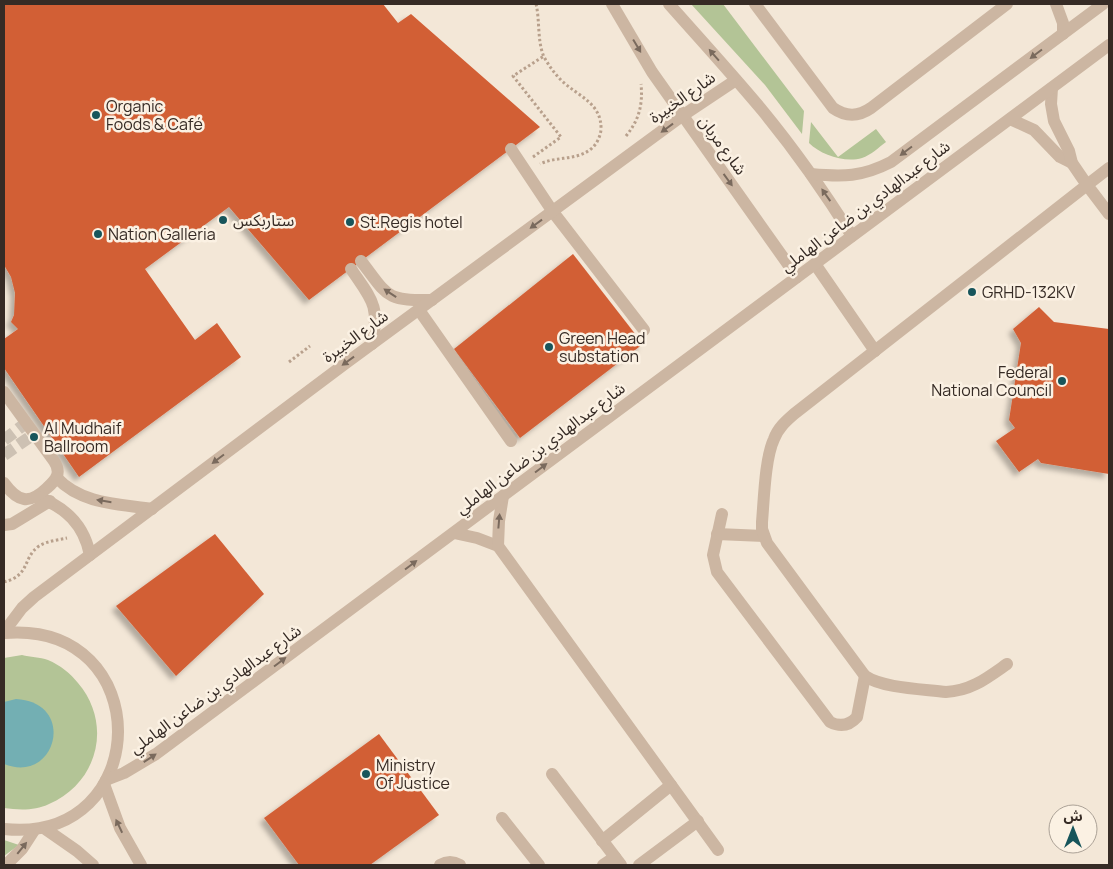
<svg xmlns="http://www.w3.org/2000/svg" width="1113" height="869" viewBox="0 0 1113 869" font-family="Manrope,'Noto Sans Arabic',sans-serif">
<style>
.green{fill:#b3c496}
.water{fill:#73afb3}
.building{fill:#d25f36;filter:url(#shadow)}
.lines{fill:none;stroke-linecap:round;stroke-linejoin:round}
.minor-tunnel{stroke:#cdc1b3;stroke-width:12;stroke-dasharray:12 6;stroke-linecap:butt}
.path{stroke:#b8a08c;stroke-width:3;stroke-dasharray:2.5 2.5;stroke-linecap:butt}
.minor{stroke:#ccb6a2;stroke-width:12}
.oneway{fill:#7a6a5d}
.poi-dot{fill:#17555b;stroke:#fbf1e3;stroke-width:2}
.labels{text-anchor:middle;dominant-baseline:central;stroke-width:5;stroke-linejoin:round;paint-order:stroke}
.street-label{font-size:16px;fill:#362b25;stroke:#fbf1e3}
.poi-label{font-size:16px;fill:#362b25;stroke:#fbf1e3;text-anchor:start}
</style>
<defs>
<filter id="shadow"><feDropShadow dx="-4.5" dy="4.5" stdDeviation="2.5" flood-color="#0004"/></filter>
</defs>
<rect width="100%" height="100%" fill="#f3e7d7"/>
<!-- green -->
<g class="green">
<path d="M691 4H723L804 111 802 134 765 85Z"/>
<path d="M811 122 838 157 876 129 886 142C878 148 871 155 862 158 845 163 821 155 809 143Z"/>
<path d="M22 655C30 657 40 657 48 660 60 665 71 674 78 683 113 724 98 783 49 804 35 811 18 810 4 808V658Z"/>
<path d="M4 840 19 845 4 856Z"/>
</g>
<!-- water -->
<path class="water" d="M16 699C77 702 57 785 4 764V702Z"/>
<!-- building -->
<g class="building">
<path d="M4 4H383L398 23 411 14 540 127 309 300 229 207 145 269 195 340 217 323 241 357 79 477 4 368V339L18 329 11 322 14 315 15 293 11 277 4 265Z"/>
<path d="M573 254 643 344 520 438 454 349Z"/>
<path d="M1039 307 1054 322 1109 329V474L1041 463 1038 459 1019 472 996 441 1015 428 1009 420 1021 343 1013 329Z"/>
<path d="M215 534 264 594 176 676 116 606Z"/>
<path d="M379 734 439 815 370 865H299L264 818Z"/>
</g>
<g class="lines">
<!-- minor-tunnel -->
<g class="minor-tunnel">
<path d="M4 440 26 423"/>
<path d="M4 455 34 434"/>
</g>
<!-- path -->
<g class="path">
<path d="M536 4C540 20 537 41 544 57 549 66 555 74 562 81 579 97 602 103 601 130 600 137 597 144 591 149 576 161 556 156 540 164"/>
<path d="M626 136C639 120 643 105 641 84"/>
<path d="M533 157 561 137 513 76 544 56"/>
<path d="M289 362 310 346"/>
<path d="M4 582C31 575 22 558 39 546 47 541 58 540 67 538"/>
</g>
<!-- minor -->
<g class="minor">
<path d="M612 4 652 72 797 277"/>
<path d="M669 4C700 39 732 74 762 110 795 150 825 193 852 236"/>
<path d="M755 4 833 108C846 117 858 117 871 108L1007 4"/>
<path d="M1056 4 1063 23V34"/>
<path d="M1010 119 1034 130 1060 157 1072 163"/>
<path d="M511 149 553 212 644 330"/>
<path d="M1109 168 1087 185 1109 214"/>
<path d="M811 174C843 177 862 177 891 162L1103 4"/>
<path d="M361 261C388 296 385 301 432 300"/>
<path d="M815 264 875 351"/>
<path d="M351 269C372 300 380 305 372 344"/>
<path d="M419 310 511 441"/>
<path d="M4 392 54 461C62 473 56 480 47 488 29 505 18 502 4 483"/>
<path d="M57 478C81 504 119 504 152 509"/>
<path d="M37 497C66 507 84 525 90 555"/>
<path d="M722 514 713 555 717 572 830 722C840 727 849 726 857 717L865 676"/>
<path d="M4 525 12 524 50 501"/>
<path d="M454 533 477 538 498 546 718 850"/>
<path d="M717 534 764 536"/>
<path d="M498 546 499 521 503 496"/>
<path d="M4 632 22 608 34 597 346 363 682 116 736 80"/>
<path d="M4 633C158 620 154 845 4 829"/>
<path d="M1007 664C987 678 971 691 946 692 923 689 882 688 865 676L767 543 762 529V522C764 499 765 458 774 439 778 428 786 421 794 414L1087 185 1072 163 1069 151 1054 121 1051 104 1052 88"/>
<path d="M552 774 621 865"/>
<path d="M106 780 124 773 156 754 1109 45"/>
<path d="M104 784 120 828 141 865"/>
<path d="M502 818 539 865"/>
<path d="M44 828 77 851 93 865"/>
<path d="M602 841 671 785"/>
<path d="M6 865 22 849 35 829"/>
<path d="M440 865C447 861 453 861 460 865"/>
<path d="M603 865 615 857"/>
<path d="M639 865 698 821"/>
</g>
</g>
<!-- one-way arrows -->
<defs><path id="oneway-solid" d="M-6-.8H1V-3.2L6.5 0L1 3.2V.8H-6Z" transform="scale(1.25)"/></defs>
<g class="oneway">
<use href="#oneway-solid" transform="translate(637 46) rotate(59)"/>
<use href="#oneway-solid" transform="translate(1036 54) rotate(143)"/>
<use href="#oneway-solid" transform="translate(714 55) rotate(-131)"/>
<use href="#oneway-solid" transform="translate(667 128) rotate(144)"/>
<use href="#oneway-solid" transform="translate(906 151) rotate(143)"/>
<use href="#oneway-solid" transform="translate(728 180) rotate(54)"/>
<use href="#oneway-solid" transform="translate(826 195) rotate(-125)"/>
<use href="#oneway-solid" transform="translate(536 224) rotate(144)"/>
<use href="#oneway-solid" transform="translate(390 293) rotate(-146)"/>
<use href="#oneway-solid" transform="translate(348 361) rotate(144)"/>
<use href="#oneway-solid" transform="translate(218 459) rotate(143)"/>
<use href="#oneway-solid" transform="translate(541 468) rotate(-37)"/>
<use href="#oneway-solid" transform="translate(104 501) rotate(-171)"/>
<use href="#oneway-solid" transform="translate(499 521) rotate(-85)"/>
<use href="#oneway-solid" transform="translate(411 565) rotate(-37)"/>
<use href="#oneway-solid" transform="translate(280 662) rotate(-37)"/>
<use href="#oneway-solid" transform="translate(150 758) rotate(-33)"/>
<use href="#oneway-solid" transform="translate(119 826) rotate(-115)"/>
<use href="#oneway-solid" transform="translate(22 848) rotate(-51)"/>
</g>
<!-- markers -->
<g class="poi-dot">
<circle cx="96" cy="115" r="5"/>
<circle cx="223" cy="220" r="5"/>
<circle cx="350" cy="222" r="5"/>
<circle cx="98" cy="234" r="5"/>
<circle cx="972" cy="292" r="5"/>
<circle cx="549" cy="347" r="5"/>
<circle cx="1062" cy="381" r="5"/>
<circle cx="34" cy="437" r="5"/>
<circle cx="366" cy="774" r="5"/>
</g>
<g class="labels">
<!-- street labels -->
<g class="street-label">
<text transform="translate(682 97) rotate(-35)">شارع الخبيرة</text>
<text transform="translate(723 145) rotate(54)">شارع مربان</text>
<text transform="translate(865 206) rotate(-37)">شارع عبدالهادي بن ضاعن الهاملي</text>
<text transform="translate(355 336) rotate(-36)">شارع الخبيرة</text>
<text transform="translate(540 448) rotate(-37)">شارع عبدالهادي بن ضاعن الهاملي</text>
<text transform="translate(215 689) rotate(-36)">شارع عبدالهادي بن ضاعن الهاملي</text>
</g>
<!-- poi labels -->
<g class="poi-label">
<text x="106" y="106">Organic<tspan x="106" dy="18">Foods &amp; Café</tspan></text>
<text x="233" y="220">ستاربكس</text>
<text x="360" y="222">St.Regis hotel</text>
<text x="108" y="234">Nation Galleria</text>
<text x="982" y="292">GRHD-132KV</text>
<text x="559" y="338">Green Head<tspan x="559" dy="18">substation</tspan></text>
<text x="1052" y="372" text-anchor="end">Federal<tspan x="1052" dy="18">National Council</tspan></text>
<text x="44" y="428">Al Mudhaif<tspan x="44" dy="18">Ballroom</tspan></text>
<text x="376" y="765">Ministry<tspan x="376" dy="18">Of Justice</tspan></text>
</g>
</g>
<!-- border -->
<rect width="1113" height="869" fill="none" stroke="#362b25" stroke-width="10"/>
<!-- north arrow -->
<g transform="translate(1073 829)"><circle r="24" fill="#fbf1e3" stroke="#aca297"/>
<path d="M0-4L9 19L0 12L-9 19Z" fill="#17555b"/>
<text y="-8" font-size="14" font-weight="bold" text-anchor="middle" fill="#362b25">ش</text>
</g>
</svg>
